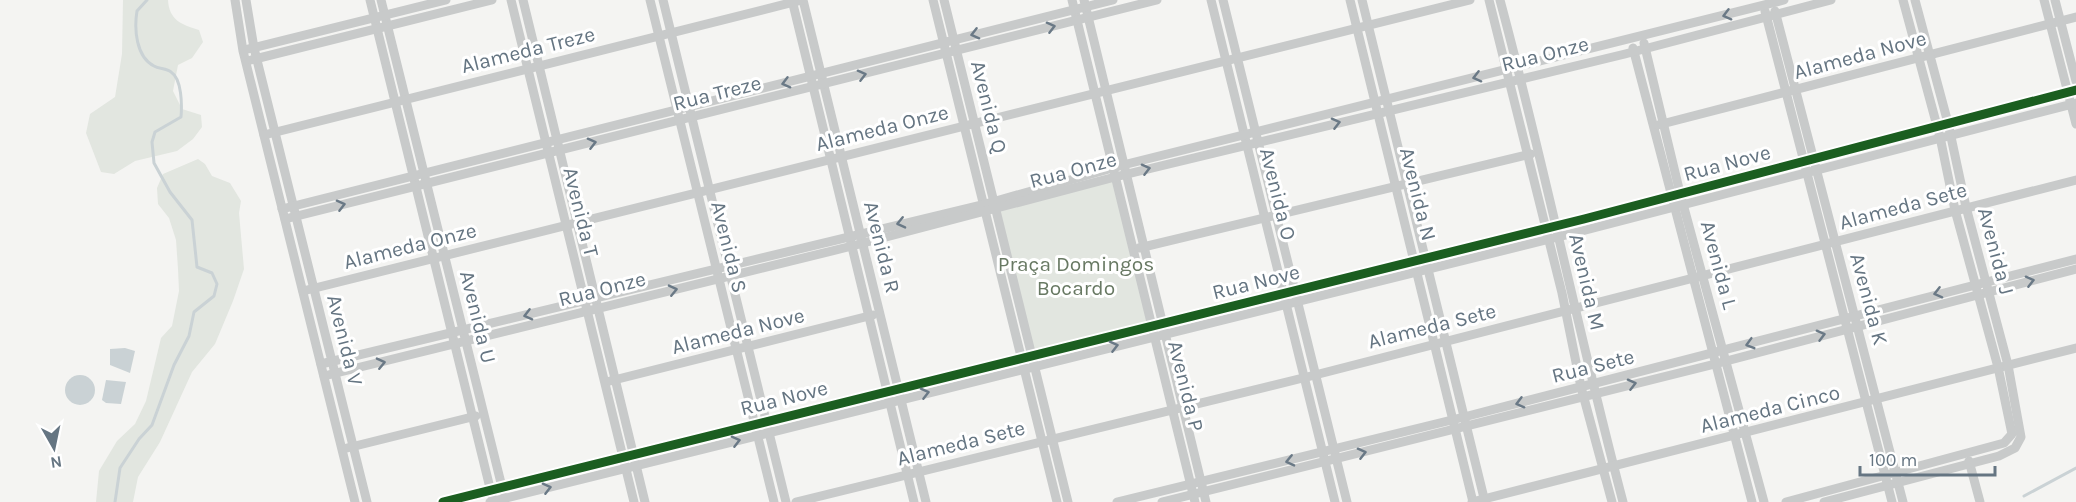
<svg xmlns="http://www.w3.org/2000/svg" width="2076" height="502" viewBox="0 0 2076 502" font-family="Karla,sans-serif">
<style>
.green{fill:#e2e6e0}
.water{fill:#cad2d5}
.lines{fill:none;stroke-linecap:round;stroke-linejoin:round}
.stream{stroke:#cad2d5;stroke-width:3}
.minor{stroke:#c8caca;stroke-width:9}
.cycleway-casing{stroke:#fff;stroke-width:13}
.cycleway{stroke:#1b5e20;stroke-width:9}
.oneway{stroke:#6a7986}
.labels{text-anchor:middle;dominant-baseline:central;stroke-width:6;stroke-linejoin:round;paint-order:stroke}
.street-label{font-size:21px;fill:#657582;stroke:#fff}
.park-label{font-size:21px;fill:#687963;stroke:#fff}
</style>
<rect width="100%" height="100%" fill="#f4f4f2"/>
<!-- green -->
<g class="green">
<path d="M123 0H168C169 20 182 25 199 30L203 42 192 58 178 65 173 91 182 109 201 115 202 127 193 139 177 151 135 161 114 174 101 172 86 133 90 114 115 97 122 54Z"/>
<path d="M198 159 205 164 212 176 230 183 241 201 239 213 244 269 233 301 215 344 192 372 160 442 138 477 133 502H96L99 471 117 441 135 424 146 401 161 338 172 326 179 291 178 269 176 240 169 218 158 204 157 188 163 174Z"/>
<path d="M1114 178 1151 324 1032 353 997 210Z"/>
</g>
<!-- water -->
<g class="water">
<path d="M125 348 135 351 130 373 110 365V349Z"/>
<circle cx="80" cy="390" r="15"/>
<path d="M106 380 126 382 121 404 106 403 102 400Z"/>
</g>
<g class="lines">
<!-- stream -->
<g class="stream">
<path d="M2024 496 2076 468"/>
<path d="M115 502 120 468 139 439 152 425 174 365 189 336 194 312 214 296 217 284 212 273 197 267 192 220 170 192 154 163 152 142 155 132 181 117C182 105 182 79 171 72 167 68 159 69 154 66 136 57 134 29 137 11L147 0"/>
</g>
<!-- minor -->
<g class="minor">
<path d="M235 0 243 51 355 502"/>
<path d="M246 0 254 48 367 502"/>
<path d="M370 0 492 496"/>
<path d="M381 0 503 491"/>
<path d="M511 0 634 502"/>
<path d="M523 0 645 502"/>
<path d="M650 0 774 502"/>
<path d="M663 0 786 502"/>
<path d="M792 0 914 502"/>
<path d="M803 0 926 502"/>
<path d="M933 0 1057 502"/>
<path d="M944 0 1068 502"/>
<path d="M1072 0 1195 502"/>
<path d="M1084 0 1206 502"/>
<path d="M1211 0 1335 502"/>
<path d="M1223 0 1347 502"/>
<path d="M1350 0 1473 502"/>
<path d="M1362 0 1485 502"/>
<path d="M1489 0 1562 293 1581 387 1612 502"/>
<path d="M1500 0C1545 167 1579 336 1623 502"/>
<path d="M2044 0 2076 124"/>
<path d="M2055 0 2076 81"/>
<path d="M1765 11 1892 502"/>
<path d="M1775 11 1903 502"/>
<path d="M1644 43 1680 193 1764 502"/>
<path d="M1633 48 1752 502"/>
<path d="M248 49 446 0"/>
<path d="M251 60 492 0"/>
<path d="M1658 125 2076 17"/>
<path d="M264 135 802 0"/>
<path d="M282 209 1113 0"/>
<path d="M285 219 1157 0"/>
<path d="M1139 248 1531 154"/>
<path d="M303 291 1470 0"/>
<path d="M321 364 982 205 1123 165 1784 0"/>
<path d="M324 376 852 246 1115 177 1625 54 1831 0"/>
<path d="M610 381 873 315"/>
<path d="M347 448 476 416"/>
<path d="M1969 461 1980 502"/>
<path d="M443 502 1584 219 2076 90"/>
<path d="M490 502 1582 231 2076 103"/>
<path d="M796 502 1315 375 2076 180"/>
<path d="M1117 502 1464 417 2076 259"/>
<path d="M1162 502 1715 364 2076 269"/>
<path d="M1472 502 2076 348"/>
<path d="M1786 502 2004 443 2012 434 1998 367 1955 210 1940 137 1903 0"/>
<path d="M1824 502 1999 456 2015 448 2021 437 2008 365 1966 207 1948 123 1915 0"/>
</g>
<defs>
<path id="cycleway" d="M443 502 1584 219 2076 90"/>
</defs>
<!-- cycleway casing -->
<use href="#cycleway" class="cycleway-casing"/>
<!-- cycleway -->
<use href="#cycleway" class="cycleway"/>
</g>
<!-- one-way arrows -->
<defs><path id="oneway-chevron" d="M-2-3.5L2.5 0L-2 3.5" fill="none" stroke-width="1.6" stroke-linecap="round" stroke-linejoin="round" transform="scale(1.5)"/></defs>
<g class="oneway">
<use href="#oneway-chevron" transform="translate(1727 15) rotate(165)"/>
<use href="#oneway-chevron" transform="translate(1051 27) rotate(-14)"/>
<use href="#oneway-chevron" transform="translate(975 34) rotate(166)"/>
<use href="#oneway-chevron" transform="translate(862 75) rotate(-14)"/>
<use href="#oneway-chevron" transform="translate(1477 77) rotate(166)"/>
<use href="#oneway-chevron" transform="translate(786 83) rotate(165)"/>
<use href="#oneway-chevron" transform="translate(1336 123) rotate(-14)"/>
<use href="#oneway-chevron" transform="translate(592 143) rotate(-14)"/>
<use href="#oneway-chevron" transform="translate(1146 169) rotate(-14)"/>
<use href="#oneway-chevron" transform="translate(341 205) rotate(-14)"/>
<use href="#oneway-chevron" transform="translate(901 223) rotate(167)"/>
<use href="#oneway-chevron" transform="translate(2030 281) rotate(-14)"/>
<use href="#oneway-chevron" transform="translate(673 290) rotate(-13)"/>
<use href="#oneway-chevron" transform="translate(1938 293) rotate(166)"/>
<use href="#oneway-chevron" transform="translate(528 315) rotate(166)"/>
<use href="#oneway-chevron" transform="translate(1821 335) rotate(-15)"/>
<use href="#oneway-chevron" transform="translate(1750 344) rotate(164)"/>
<use href="#oneway-chevron" transform="translate(1114 346) rotate(-14)"/>
<use href="#oneway-chevron" transform="translate(381 363) rotate(-13)"/>
<use href="#oneway-chevron" transform="translate(1632 384) rotate(-14)"/>
<use href="#oneway-chevron" transform="translate(925 393) rotate(-14)"/>
<use href="#oneway-chevron" transform="translate(1520 403) rotate(165)"/>
<use href="#oneway-chevron" transform="translate(736 441) rotate(-14)"/>
<use href="#oneway-chevron" transform="translate(1362 453) rotate(-14)"/>
<use href="#oneway-chevron" transform="translate(1290 461) rotate(167)"/>
<use href="#oneway-chevron" transform="translate(547 488) rotate(-14)"/>
</g>
<g class="labels">
<!-- street labels -->
<g class="street-label">
<text transform="translate(528 50) rotate(-14)">Alameda Treze</text>
<text transform="translate(1545 54) rotate(-14)">Rua Onze</text>
<text transform="translate(1860 55) rotate(-15)">Alameda Nove</text>
<text transform="translate(717 93) rotate(-14)">Rua Treze</text>
<text transform="translate(989 107) rotate(76)">Avenida Q</text>
<text transform="translate(882 128) rotate(-14)">Alameda Onze</text>
<text transform="translate(1727 163) rotate(-15)">Rua Nove</text>
<text transform="translate(1073 170) rotate(-15)">Rua Onze</text>
<text transform="translate(1278 194) rotate(76)">Avenida O</text>
<text transform="translate(1418 194) rotate(76)">Avenida N</text>
<text transform="translate(1903 206) rotate(-15)">Alameda Sete</text>
<text transform="translate(581 212) rotate(76)">Avenida T</text>
<text transform="translate(410 246) rotate(-14)">Alameda Onze</text>
<text transform="translate(729 247) rotate(76)">Avenida S</text>
<text transform="translate(882 247) rotate(76)">Avenida R</text>
<text transform="translate(1996 251) rotate(75)">Avenida J</text>
<text transform="translate(1719 265) rotate(75)">Avenida L</text>
<text transform="translate(1256 282) rotate(-14)">Rua Nove</text>
<text transform="translate(1587 282) rotate(77)">Avenida M</text>
<text transform="translate(602 289) rotate(-14)">Rua Onze</text>
<text transform="translate(1869 299) rotate(75)">Avenida K</text>
<text transform="translate(478 317) rotate(76)">Avenida U</text>
<text transform="translate(1432 326) rotate(-14)">Alameda Sete</text>
<text transform="translate(738 331) rotate(-14)">Alameda Nove</text>
<text transform="translate(345 340) rotate(76)">Avenida V</text>
<text transform="translate(1593 366) rotate(-14)">Rua Sete</text>
<text transform="translate(1186 386) rotate(76)">Avenida P</text>
<text transform="translate(784 398) rotate(-14)">Rua Nove</text>
<text transform="translate(1770 409) rotate(-14)">Alameda Cinco</text>
<text transform="translate(961 443) rotate(-14)">Alameda Sete</text>
</g>
<!-- park labels -->
<g class="park-label">
<text x="1076" y="264">Praça Domingos<tspan x="1076" dy="24">Bocardo</tspan></text>
</g>
</g>
<!-- north arrow -->
<g transform="translate(54 448) rotate(171)" stroke="#ffffff" stroke-width="4.5" paint-order="stroke">
<path d="M0-4.5L10 22L0 15L-10 22Z" fill="#657582"/>
<text y="-9" font-size="16" font-weight="bold" text-anchor="middle" fill="#657582">N</text>
</g>
<!-- scale -->
<path d="M1860 466v9h135v-9" fill="none" stroke="#657582" stroke-width="3"/>
<text x="1869" y="466" font-size="18" fill="#657582" stroke="#ffffff" stroke-width="4.5" paint-order="stroke">100 m</text>
</svg>
